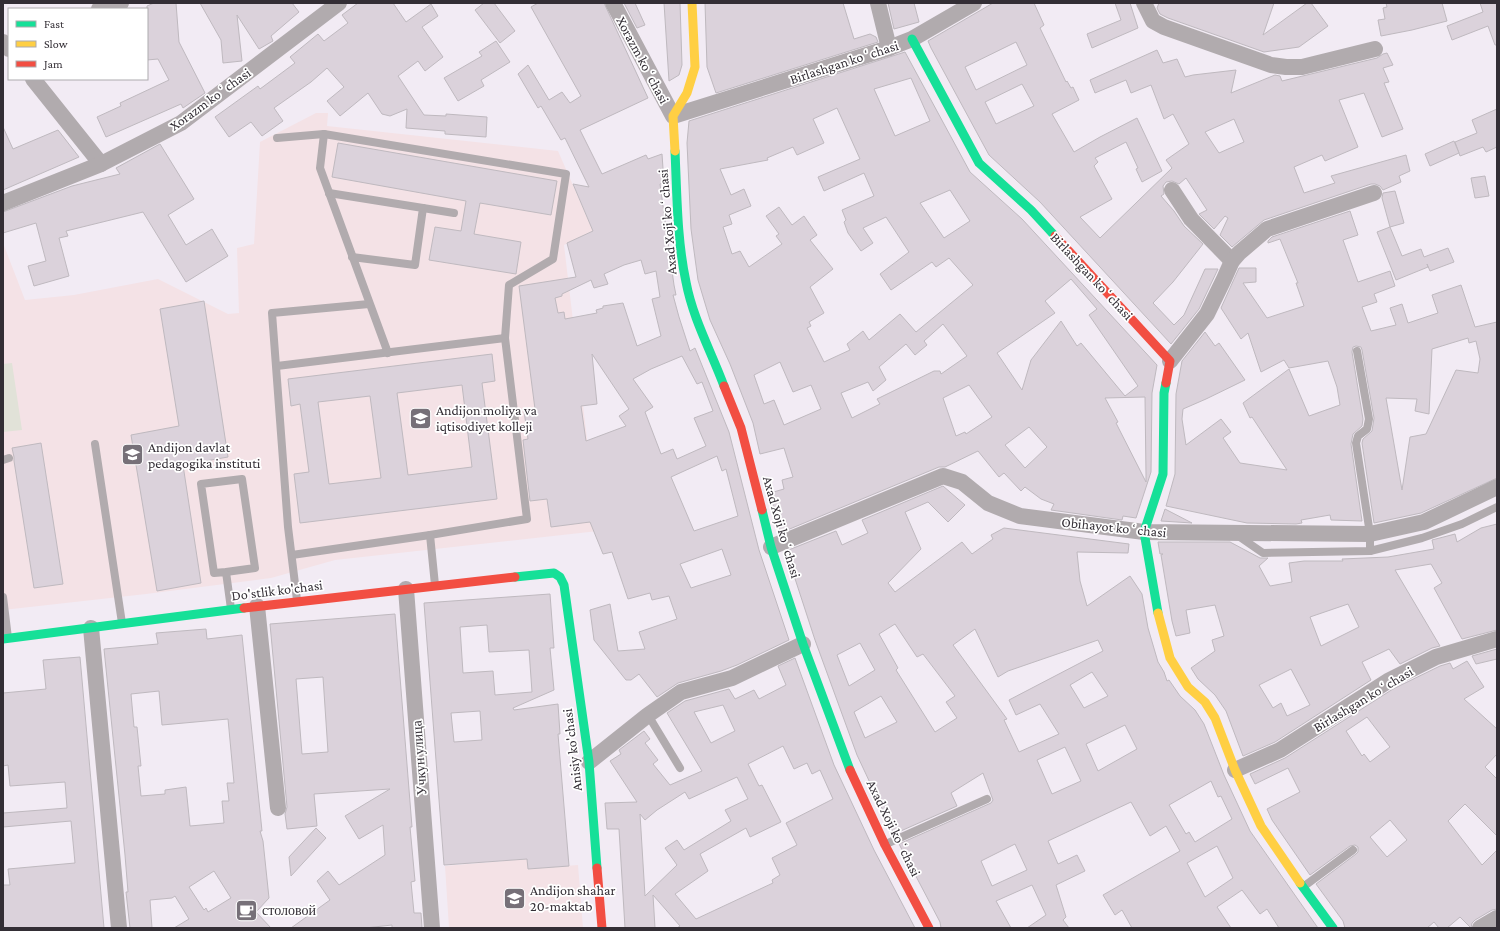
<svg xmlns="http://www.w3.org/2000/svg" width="1500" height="931" viewBox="0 0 1500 931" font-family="'Crimson Pro',serif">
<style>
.education{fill:#f4e2e6}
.green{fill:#e1e2d8}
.building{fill:#dbd2db;stroke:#bfb9bf;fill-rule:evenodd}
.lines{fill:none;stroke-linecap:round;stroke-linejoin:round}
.lane{stroke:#b1abae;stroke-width:8}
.street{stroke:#b1abae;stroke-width:16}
.fast{stroke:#16e098;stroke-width:9}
.slow{stroke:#ffcf43;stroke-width:9}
.jam{stroke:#f24e42;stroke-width:9}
.labels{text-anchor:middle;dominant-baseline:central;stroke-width:3.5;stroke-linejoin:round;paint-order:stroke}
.street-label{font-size:14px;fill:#332e35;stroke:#fff}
.poi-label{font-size:14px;fill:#332e35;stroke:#fff;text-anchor:start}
</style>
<rect width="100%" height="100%" fill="#f2ebf4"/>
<!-- education -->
<g class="education">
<path d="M316 113H328L327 126 558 151 593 231 564 245 598 531 335 560 271 578 146 594 3 610V243L25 300 74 295 158 279 228 314 239 313 237 248 254 244 260 142Z"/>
<path d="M527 859 528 869 578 865 583 928H449L445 866Z"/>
</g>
<!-- green -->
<path class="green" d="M12 363 22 430 3 432V364Z"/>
<!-- building -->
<g class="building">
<path d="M154 3H176L179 42 205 93 183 108 181 104 106 137 97 117 121 106 120 103 169 80 158 59 147 60V6Z"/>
<path d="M200 3H292L299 12 271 36 273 41 259 49 237 15 242 61 223 63 221 40Z"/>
<path d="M358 3H393L406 22 431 4 438 16 422 27 443 57 425 71 418 61 398 76 424 115 446 116V114L487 117 486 137 445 134V131L406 128 407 109 390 116 382 114 368 93 340 116 327 101 344 87 327 68 311 82 274 108 283 121 262 136 251 122 229 137 215 117 258 86 260 89 295 63 290 57 318 34 324 41 348 23 342 15Z"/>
<path d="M484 3H494L515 31 500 43 475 10Z"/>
<path d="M538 3H604L648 98 580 130 602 174 646 155 648 159 662 154 664 183 660 184 674 285 676 295H673L679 317 690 351 695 348 729 432 759 550 789 640 737 665 721 671 678 683 657 697 639 674 631 680H626L594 640 590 610 610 604 618 651 645 649 639 632 677 619 669 596 652 600 650 593 628 599 612 552 603 554 590 522 551 527 547 499 530 501 523 440 528 439 524 411 535 409 519 286 576 277 567 243 593 231 573 184 589 187 565 138 561 140 541 106 538 108 518 74 528 65 549 100 562 92 570 103 581 96 531 7ZM641 260 645 274 656 271 660 297 652 299 661 336 637 346 623 303 603 306V308L596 310 597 313 565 319 564 312 558 313 555 298 562 296V294L591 280 594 288 608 284 604 274 624 265ZM592 354 629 409 619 416 626 426 586 441 581 406 597 404ZM682 356 697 384 702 382 713 411 694 418 706 446 677 459 673 449 661 454 645 412 653 407 633 379 651 369ZM717 456 722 471 726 469 738 516 694 531 671 477ZM722 549 731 575 691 588 680 564Z"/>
<path d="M624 3H635L645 25 637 28Z"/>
<path d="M664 3H680L682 65 679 75 669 81Z"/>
<path d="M705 3H843L854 39 870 34 876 37 878 42 716 93 707 67Z"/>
<path d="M888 3H914L919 22 894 29Z"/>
<path d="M993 3H1034L1044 25 1040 28 1066 82 1067 81 1071 88 1073 87 1079 100 1052 114 1074 152 1100 137 1137 118 1162 171 1142 182 1136 169 1138 168 1126 142 1095 158 1098 162 1094 166 1112 199 1080 217 1100 238 1172 168 1166 160 1189 144 1173 114 1164 119 1151 85 1131 93 1126 80 1095 93 1090 80 1157 50 1163 63 1177 59 1185 77 1193 75 1236 70 1231 93 1275 75 1280 76 1282 81 1377 58 1383 54 1387 53 1393 65 1383 68 1389 82 1384 83 1403 129 1382 137 1364 93 1339 100 1358 147 1325 161 1322 155 1294 167 1304 193 1335 183 1331 176 1406 155 1410 171 1399 176 1401 182 1383 190 1380 186 1375 184H1371L1264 220 1232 247 1220 235 1228 218 1225 216 1214 229 1199 214 1207 210 1186 178 1179 184 1172 181 1166 182 1163 186 1164 194 1161 196 1174 211 1184 226 1203 244 1173 282 1153 303 1174 325 1184 315 1205 269H1218L1199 309 1171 344 1040 202 989 155 931 48 928 41ZM1016 42 1027 65 976 90 965 67ZM1022 84 1034 106 996 124 985 102ZM1234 119 1244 142 1219 153 1205 132Z"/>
<path d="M1115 3H1130L1138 28 1092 48 1087 34 1121 20Z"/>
<path d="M1159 3H1274L1263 35 1307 3H1311L1328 26 1299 47 1264 52 1168 18 1160 14 1157 8Z"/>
<path d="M1386 3H1442L1447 21 1412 30 1381 36 1378 20 1385 19 1383 8 1387 7Z"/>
<path d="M1480 3H1497V45H1495L1488 26 1452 40 1447 26 1483 12Z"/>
<path d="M496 41 510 62 481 80 484 86 458 101 444 78 482 56 479 52Z"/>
<path d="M905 52 970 172 1022 219 1157 365 1152 393 1151 472 1136 518 1123 516 1122 520 1051 510 1054 504 1041 499 1025 487 1021 491 1004 473 999 477 978 451 945 467H939L780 533 770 493 784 489 782 480 793 477 784 448 760 454 753 423 730 364 710 320 698 280 691 229 687 143 689 121ZM911 78 930 121 895 136 874 89ZM837 108 860 159 818 177 824 191 864 173 874 196 842 210 846 220 844 222 848 233 861 251 873 243 863 228 886 217 909 252 880 274 891 290 932 262 936 267 949 258 973 285 916 332 900 314 869 340 863 331 847 344 850 350 824 362 807 328 811 326 809 322 824 313 810 287 833 269 810 240 817 235 804 216 792 225 779 207 766 216 779 234 776 236 782 244 749 267 740 251 732 254 723 227 732 224 729 215 751 206 744 189 731 195 720 169 768 160 767 158 793 147 797 155 824 143 813 119ZM950 190 970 221 944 238 920 203ZM1071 279 1097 309 1089 315 1138 386 1125 396 1081 343 1077 346 1061 321 1031 360 1022 390 997 353 1055 313 1045 301ZM943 324 967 356 941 374 940 371H934L877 399 880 404 852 418 841 393 868 382 873 391 886 380 879 367 906 344 915 355 927 345 924 341ZM780 362 793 392 811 385 821 409 784 425 774 400 764 404 754 375ZM969 385 992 417 966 434 965 432 956 436 943 398ZM1145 397 1146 475V482L1116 423 1118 422 1105 398ZM1029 427 1047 447 1025 468 1005 445Z"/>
<path d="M1497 109V147L1486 152 1483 147 1460 156 1455 142 1477 133 1472 120Z"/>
<path d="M3 127 13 149 58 130 79 157 3 190Z"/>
<path d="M1454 141 1459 153 1430 166 1425 154Z"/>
<path d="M338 143 557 181 551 215 480 203 474 234 521 242 516 274 429 260 435 227 461 231 466 201 332 177Z"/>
<path d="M160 144 194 199 168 215 186 245 212 229 228 256 186 282 143 212 66 231 68 236 59 238 69 276 34 286 28 266 46 261 36 223 3 233V212L72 186 120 174 116 168Z"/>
<path d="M1485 176 1489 196 1475 198 1471 178Z"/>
<path d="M1395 191 1404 223 1390 227 1382 198 1383 193Z"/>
<path d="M1350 211 1358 235 1343 240 1358 282 1390 271 1395 286 1374 294 1377 302 1362 307 1371 331 1396 325 1390 308 1402 304 1408 323 1438 313 1432 295 1461 285 1475 327 1497 322V478L1421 513 1374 523 1362 443 1363 439 1372 431 1374 418 1362 350 1361 347 1356 346 1353 347 1352 352 1363 419 1362 426 1353 434 1351 444 1362 521 1331 520 1330 515 1301 520 1302 523 1296 524 1247 523 1166 506 1175 474 1176 394 1182 361 1205 332 1215 346 1219 343 1245 380 1206 399 1183 409 1182 419 1186 445 1221 419 1231 432 1223 438 1240 463 1287 470 1252 417 1250 418 1243 403 1289 369 1309 416 1340 405 1337 387 1328 361 1289 368 1284 360 1261 372 1248 333 1241 339 1221 308 1239 268H1256V282L1243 283 1267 318 1304 306 1296 283H1298L1280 239 1268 243V241L1272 237ZM1468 338 1469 343 1476 341 1480 359 1478 373 1456 370 1426 434 1410 437 1402 490 1386 398 1417 399 1415 411 1429 414 1432 349Z"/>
<path d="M1390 227 1402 256 1421 249 1424 257 1448 248 1454 262 1430 271 1427 264 1428 267 1396 280 1377 232Z"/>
<path d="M204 301 228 457 183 465 201 583 157 591 131 435 179 426 160 309Z"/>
<path d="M492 354 495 381 482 383 497 499 300 523 294 474 309 472 300 404 291 406 288 379ZM462 385 472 467 408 475 397 393ZM370 396 381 478 329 484 318 402Z"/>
<path d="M41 443 63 584 34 588 14 461V457L12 448Z"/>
<path d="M943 486 965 505 948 522 928 502 905 512 921 549 888 583 895 592 962 542 972 554 993 539 991 535 1004 528 1129 544 1128 553 1077 552 1080 581 1087 606 1130 576 1142 594 1148 628 1158 662 1164 672 1167 681 1169 680 1180 696 1195 710 1204 724 1224 775 1250 831 1318 928H1279L1267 909 1260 914 1242 890 1217 907 1231 928H1132L1122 910 1115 915 1103 895 1180 851 1166 826 1150 836 1131 802 1048 841 1058 864 1077 855 1085 871 1056 885 1066 917 1063 920 1069 928H1027L1046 915 1032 885 996 901 1011 928H941L940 922 899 844 991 803 993 800 983 773 951 793 957 806 894 834 857 755 815 640 786 551 836 531 842 545 868 533 862 520ZM895 624 917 657 923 654 955 696 946 702 957 718 935 732 896 670 898 668 879 634ZM975 629 998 677 1008 671 1098 640 1103 651 1009 700 1016 715 1040 704 1059 734 1019 752 1004 720 1007 719 953 645ZM860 643 875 670 849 686 837 655ZM1092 672 1108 696 1084 708 1070 685ZM881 696 897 722 865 738 854 712ZM1125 725 1137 749 1098 771 1086 744ZM1065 747 1081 781 1052 794 1037 760ZM1211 781 1218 797 1221 796 1232 819 1195 842 1189 832 1186 834 1169 805ZM1015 844 1027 870 992 886 981 861ZM1217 846 1233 878 1205 897 1187 863Z"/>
<path d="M1165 509 1192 523 1161 521Z"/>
<path d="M1497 524V630L1462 639 1434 588 1442 583 1431 564 1395 570 1440 646 1432 648 1400 664 1389 649 1362 662 1371 680 1275 742 1243 756 1226 711 1215 695 1198 679 1191 668 1215 651 1212 640 1224 636 1215 605 1186 610 1190 633 1176 636 1172 621 1161 555 1163 554H1160L1158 542H1230L1260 558H1268L1259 566 1270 586 1292 582 1289 563 1304 561H1343L1342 559 1388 557 1434 549 1432 540 1455 534 1457 542 1481 528ZM1348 604 1359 627 1321 646 1310 617ZM1291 669 1310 705 1287 716 1281 703 1273 708 1259 685Z"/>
<path d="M550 594 554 648H550L554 690 513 708 514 710 558 704 560 734H558L569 866 528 869 527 859 444 865 424 603ZM487 625 489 652 529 650 532 692 495 695 493 671 463 673 460 627ZM480 711 482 740 454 742 451 713Z"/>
<path d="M395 614 412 827H410L415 881 411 882 414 913H421L422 928H392V925L365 928H291L330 900 317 881 328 871 339 885 385 855 383 825 359 839 345 816 390 789 314 794 317 826 287 829 285 814 287 807 270 624ZM323 677 328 752 302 754 296 679Z"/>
<path d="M206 629 207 639 242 635 262 831H260L263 841 269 898 256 912 271 928H174L189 919 175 896 172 898 150 900 152 928H130L126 892H128L125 855 104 649 158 644 156 633ZM159 691 162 725 228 719 234 783H227L229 801H222L224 823 190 826 186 787 165 790V794L141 796 138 766H141L137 727H134L131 694ZM214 871 231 898 208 912 206 908 204 910 189 887Z"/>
<path d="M1497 649V659L1476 664 1472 656Z"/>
<path d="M80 657 104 928H3V885H10L8 869 75 863 71 821 3 827V813L67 808 65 782 10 786 8 765 3 766V693L46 689 43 660Z"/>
<path d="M795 658 834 765 874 850 915 928H677L680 926 653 895 655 928H625L619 829H607L605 803 637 802 610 761 621 754 619 750 644 731 650 739 645 743 658 760 653 764 670 785 702 771 667 713 685 701 729 689 735 699 754 690 759 699 786 685 778 666ZM723 705 735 731 711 743 694 712ZM783 746 794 769 807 763 812 774 820 770 833 799 786 823 797 845 772 858 780 875 772 880 773 883 696 919 675 894 708 871 700 854 746 828 750 837 781 822 762 785 759 786 748 764ZM737 777 748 799 725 810 731 821 684 850 677 840 665 848 677 865 645 896 640 814 645 820 657 810 685 792 689 799Z"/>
<path d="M1467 661 1484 687 1464 699 1497 729V754L1485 767 1497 779V836L1465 804 1448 821 1482 865 1497 850V909L1492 910 1475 920 1472 923 1471 928 1460 917 1447 928H1439L1434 922 1427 928H1345L1343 921 1316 884 1356 854 1358 852V847L1355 845 1350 846 1310 875 1272 820 1267 809 1300 792 1288 768 1255 784 1250 774 1285 758 1393 689 1440 666 1450 663 1453 669ZM1367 717 1390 747 1370 762 1364 754 1362 756 1346 731ZM1390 820 1407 840 1387 857 1370 837Z"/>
<path d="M316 828 326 838 291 876 289 857Z"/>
</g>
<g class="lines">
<!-- lane -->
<g class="lane">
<path d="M324 134 320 168 388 353"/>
<path d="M277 138 324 134 566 174 553 259 509 285 505 338 527 519 430 535 292 555"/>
<path d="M329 193 423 208 415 265 352 257"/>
<path d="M423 208 454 213"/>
<path d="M1357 351 1369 419 1367 429 1358 436 1356 443 1370 534V551"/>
<path d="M277 366 505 338"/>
<path d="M95 444 122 623"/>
<path d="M3 460 9 458"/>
<path d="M430 535 435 585"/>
<path d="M1237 535 1263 553 1370 551 1422 538 1462 524 1497 507"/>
<path d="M226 572 255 568 242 479 201 484 214 573 226 572 231 609"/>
<path d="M3 597 8 638"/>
<path d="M297 600 288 527 272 313 369 304"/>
<path d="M648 715 680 768"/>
<path d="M886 844 987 799"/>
<path d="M1303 887 1353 850"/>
</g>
<!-- street -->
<g class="street">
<path d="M613 3 673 116 889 48 912 39 974 3"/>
<path d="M878 3 889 48"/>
<path d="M1144 3 1153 21 1164 27 1271 65 1286 67H1302L1375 49"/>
<path d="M99 9 121 3"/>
<path d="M3 42 9 49"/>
<path d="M33 79 101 164"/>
<path d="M1172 190 1191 219 1232 261"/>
<path d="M3 203 101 164 181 123 339 3"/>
<path d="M1170 361 1207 314 1224 279 1232 261 1239 253 1267 229 1374 193"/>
<path d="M771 547 943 476 962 482 988 503 1020 516 1144 532 1370 534 1424 522 1497 487"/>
<path d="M406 589 432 928"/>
<path d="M257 606 278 808"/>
<path d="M91 628 119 928"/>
<path d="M589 762 648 715 681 692 732 678 803 644"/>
<path d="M1235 770 1280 750 1388 681 1436 657 1497 639"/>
<path d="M1480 928 1497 918"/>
</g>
<!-- fast -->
<g class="fast">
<path d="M912 39 979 163 1031 210 1055 236"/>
<path d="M675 151C677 195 677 240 686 282 693 319 711 351 724 386"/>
<path d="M762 510 771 547 803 644 850 770"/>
<path d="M515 577 554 573 560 577 564 585 589 762 597 868"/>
<path d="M1158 613 1144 532 1163 474 1164 393 1166 383"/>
<path d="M3 639 244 608"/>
<path d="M1300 883 1333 928"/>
</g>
<!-- slow -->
<g class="slow">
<path d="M675 151 673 116 687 93 695 67 692 3"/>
<path d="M1158 613 1170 658 1188 687 1205 702 1215 718 1235 770 1261 826 1300 883"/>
</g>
<!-- jam -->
<g class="jam">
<path d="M1055 236 1170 361 1166 383"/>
<path d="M724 386 741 428 762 510"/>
<path d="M244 608 515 577"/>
<path d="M850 770 885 845 929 928"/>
<path d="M597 868 602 928"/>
</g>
</g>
<!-- icons -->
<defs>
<symbol id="university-square" viewBox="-11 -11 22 22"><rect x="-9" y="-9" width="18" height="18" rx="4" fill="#767078" stroke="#fff"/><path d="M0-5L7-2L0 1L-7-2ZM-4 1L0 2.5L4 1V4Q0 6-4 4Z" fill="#fff"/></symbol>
<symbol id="school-square" viewBox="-11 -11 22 22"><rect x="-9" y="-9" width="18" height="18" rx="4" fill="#767078" stroke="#fff"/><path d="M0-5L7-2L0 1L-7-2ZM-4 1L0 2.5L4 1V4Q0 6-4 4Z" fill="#fff"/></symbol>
<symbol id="cafe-square" viewBox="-11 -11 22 22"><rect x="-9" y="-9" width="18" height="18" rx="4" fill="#767078" stroke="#fff"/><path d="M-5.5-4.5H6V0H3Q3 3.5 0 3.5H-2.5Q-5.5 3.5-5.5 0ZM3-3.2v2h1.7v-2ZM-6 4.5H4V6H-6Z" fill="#fff"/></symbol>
</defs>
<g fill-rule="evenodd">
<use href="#university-square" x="408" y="406" width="25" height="25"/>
<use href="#university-square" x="120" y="442" width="25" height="25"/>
<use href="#school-square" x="502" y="886" width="25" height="25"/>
<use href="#cafe-square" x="234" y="898" width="25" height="25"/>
</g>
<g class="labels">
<!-- street labels -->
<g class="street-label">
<text transform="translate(643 60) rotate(62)">Xorazm koʻchasi</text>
<text transform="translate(844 62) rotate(-18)">Birlashgan koʻchasi</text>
<text transform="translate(210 99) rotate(-36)">Xorazm koʻchasi</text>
<text transform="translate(667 222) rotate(-95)">Axad Xoji koʻchasi</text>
<text transform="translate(1092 276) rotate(47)">Birlashgan koʻchasi</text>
<text transform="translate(782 527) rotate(74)">Axad Xoji koʻchasi</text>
<text transform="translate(1114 527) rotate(6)">Obihayot koʻchasi</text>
<text transform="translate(277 590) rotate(-7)">Do'stlik ko'chasi</text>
<text transform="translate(1363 699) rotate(-31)">Birlashgan koʻchasi</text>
<text transform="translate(572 750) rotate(-97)">Anisiy ko'chasi</text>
<text transform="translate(419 758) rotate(-94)">Учкун улица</text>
<text transform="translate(894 828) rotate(64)">Axad Xoji koʻchasi</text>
</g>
<!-- poi labels -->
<g class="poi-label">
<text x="436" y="410">Andijon moliya va<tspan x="436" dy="16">iqtisodiyet kolleji</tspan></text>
<text x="148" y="447">Andijon davlat<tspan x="148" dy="16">pedagogika instituti</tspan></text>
<text x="530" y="890">Andijon shahar<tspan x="530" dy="16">20-maktab</tspan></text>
<text x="262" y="910">столовой</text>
</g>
</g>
<!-- border -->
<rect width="1500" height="931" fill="none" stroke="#332e35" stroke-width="8"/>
<!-- legend -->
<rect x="8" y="8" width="140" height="72" fill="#ffffff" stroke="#adabae"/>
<rect x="16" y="21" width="20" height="6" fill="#16e098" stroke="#adabae"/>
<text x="44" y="28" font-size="12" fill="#332e35">Fast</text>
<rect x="16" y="41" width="20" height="6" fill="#ffcf43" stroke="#adabae"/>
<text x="44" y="48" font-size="12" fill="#332e35">Slow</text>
<rect x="16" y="61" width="20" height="6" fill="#f24e42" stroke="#adabae"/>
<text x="44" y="68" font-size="12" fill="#332e35">Jam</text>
</svg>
